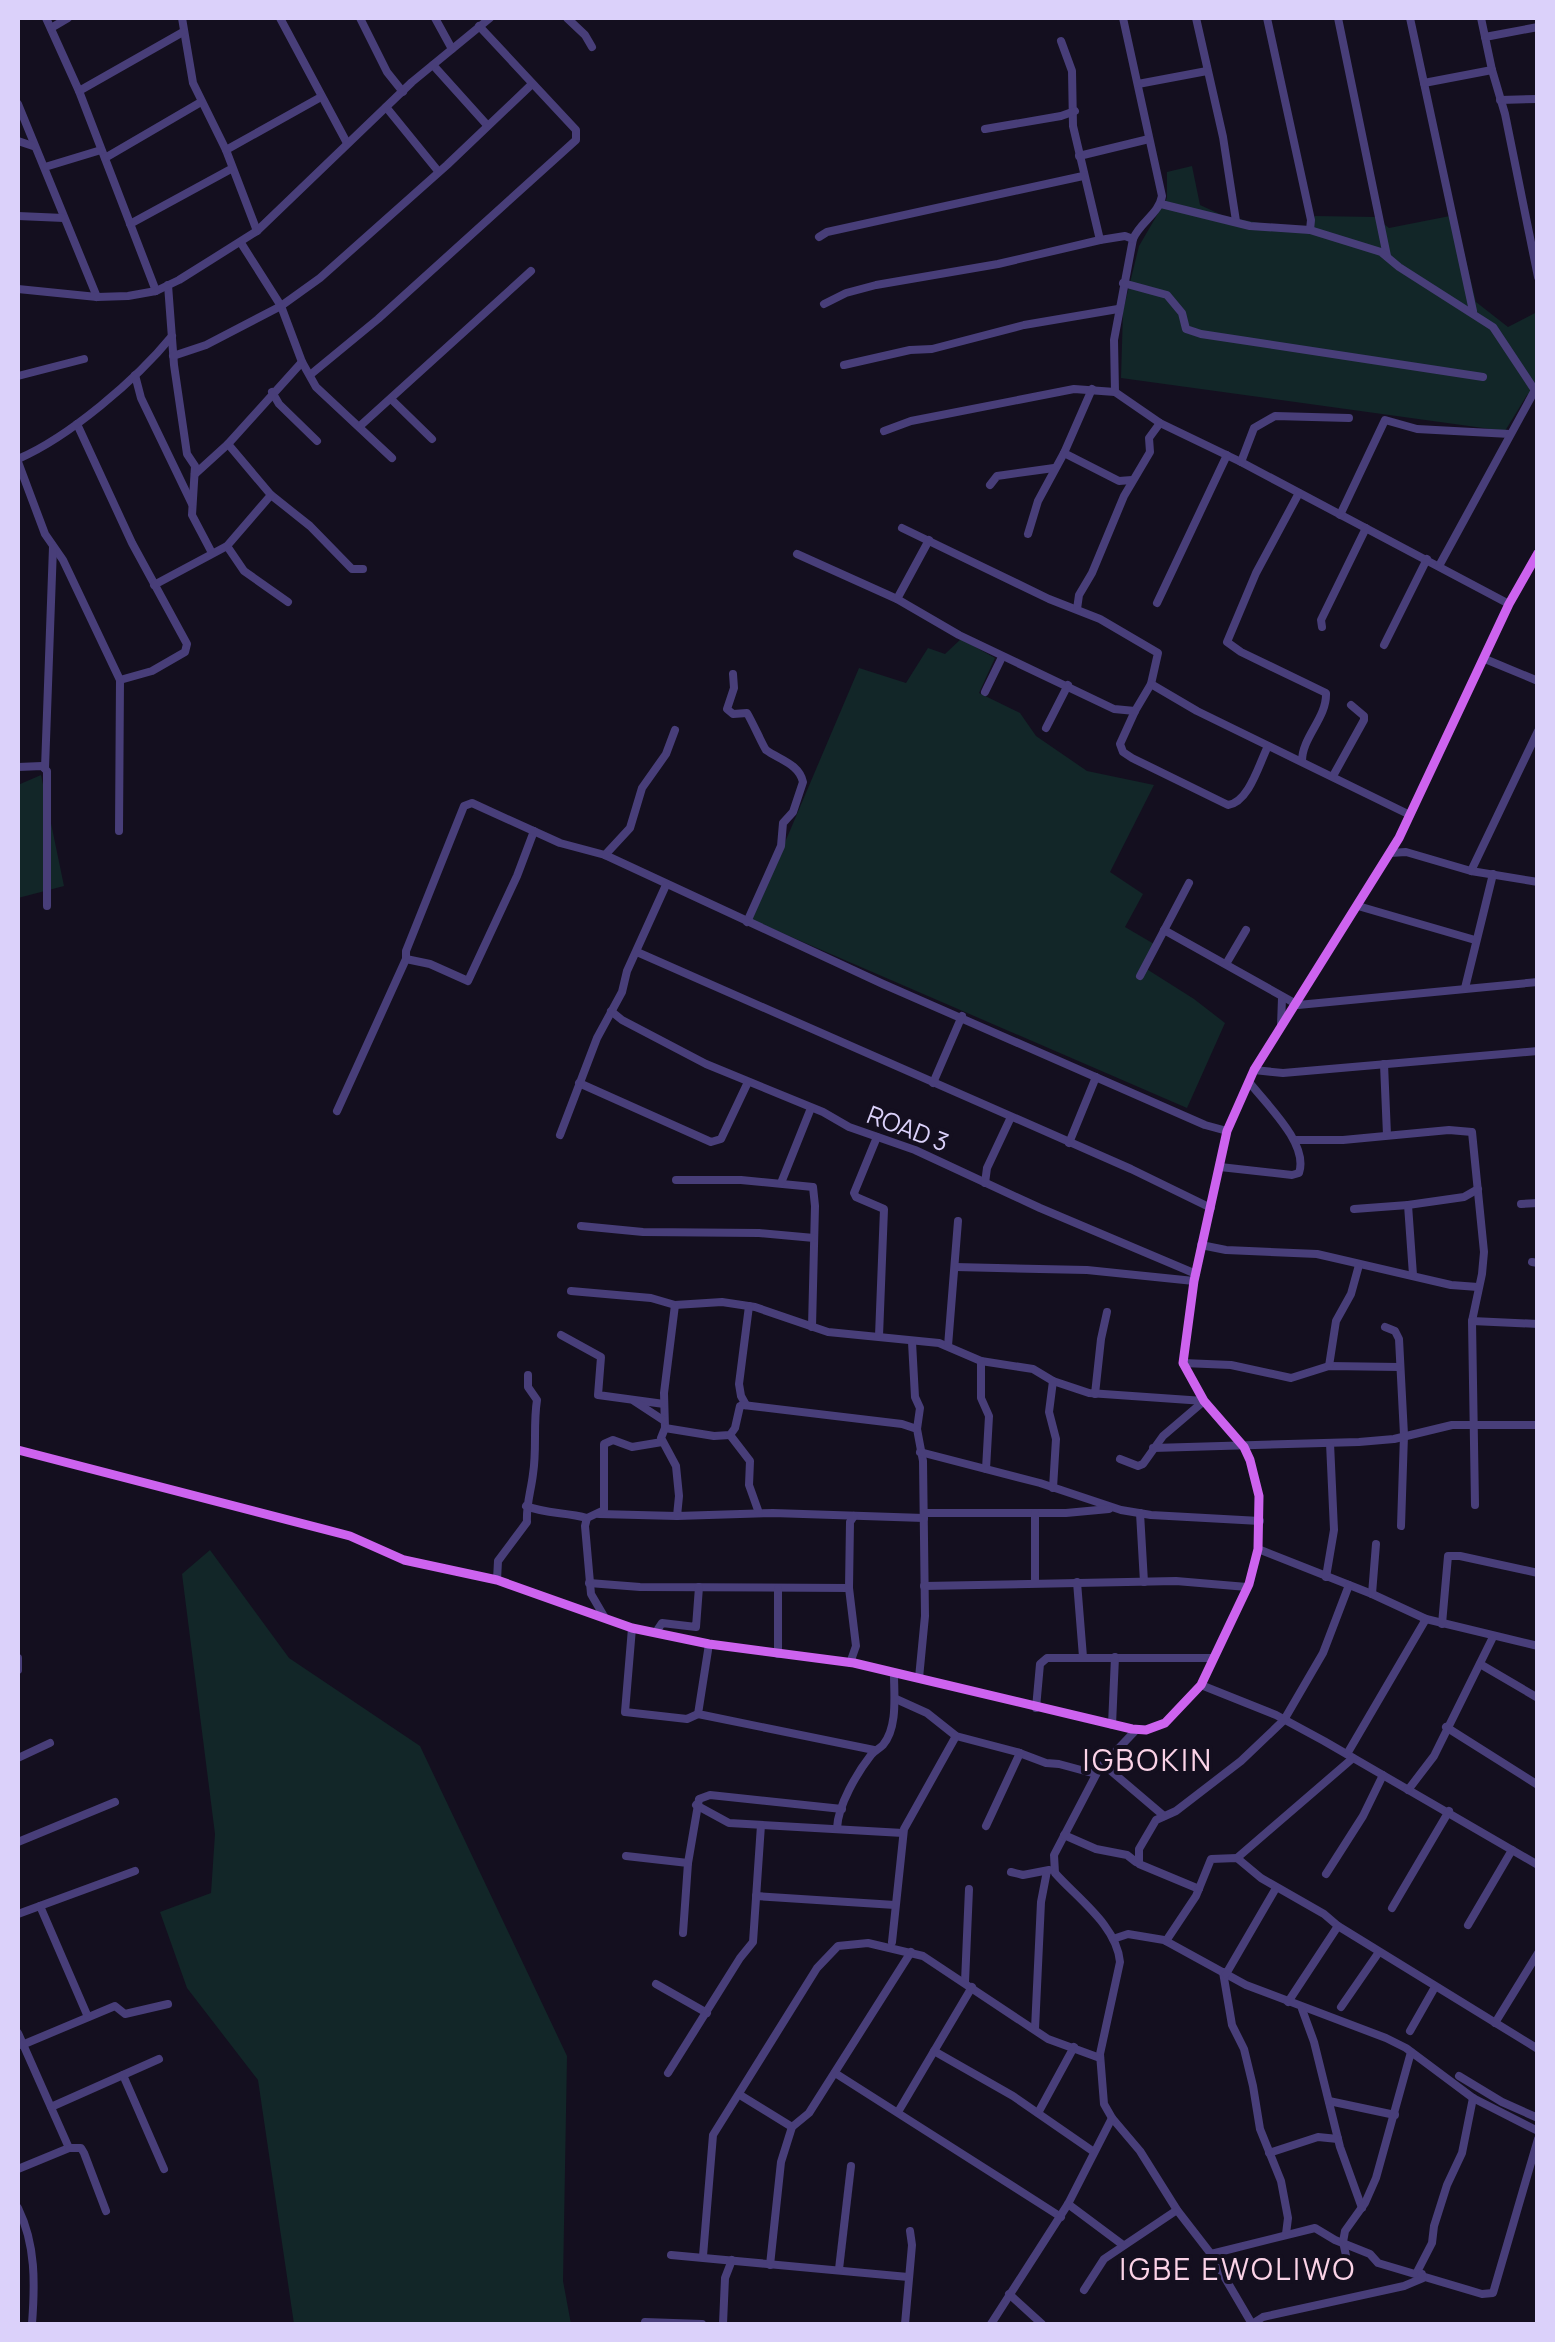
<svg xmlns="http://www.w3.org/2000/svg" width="1555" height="2342" viewBox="0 0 1555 2342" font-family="Manrope,sans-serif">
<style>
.green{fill:#122628}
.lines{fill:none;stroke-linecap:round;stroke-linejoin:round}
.minor{stroke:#483e79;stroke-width:8}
.major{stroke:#cd63ef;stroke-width:9}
.labels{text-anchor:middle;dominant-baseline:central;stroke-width:8;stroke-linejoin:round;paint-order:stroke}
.street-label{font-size:25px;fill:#dbd1fa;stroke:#140f1f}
.quarter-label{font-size:30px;letter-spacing:2.5px;fill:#fbd3e7;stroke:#140f1f}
</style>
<rect width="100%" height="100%" fill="#140f1f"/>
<!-- green -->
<g class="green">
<path d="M1192 166 1200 205 1224 216 1305 232 1315 216 1375 217 1389 228 1455 215 1476 302 1508 327 1537 312V389L1527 395 1505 431 1121 378 1123 311 1139 246 1167 198V172Z"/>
<path d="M961 639 995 658 979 693 1020 713 1036 736 1087 771 1154 785 1110 872 1143 894 1125 927 1154 944 1145 968 1194 999 1225 1023 1187 1108 752 920 859 668 906 683 928 648 945 654Z"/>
<path d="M41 775 64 886 18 898V785Z"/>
<path d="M210 1550 289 1658 420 1746 567 2056 563 2281 571 2324H294L258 2080 187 1988 160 1912 211 1893 215 1834 182 1574Z"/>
</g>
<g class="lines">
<!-- minor -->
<g class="minor">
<path d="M46 18 79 91 156 291"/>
<path d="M182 18 193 83 226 150 257 231"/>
<path d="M280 18 347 143"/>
<path d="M360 18 387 72 403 92"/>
<path d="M435 18 452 49"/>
<path d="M567 18 585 35 592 47"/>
<path d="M1123 18 1162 196C1159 214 1140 222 1133 239L1114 340 1115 392 1160 423 1241 462 1509 604"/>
<path d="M1196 18 1223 137 1236 221"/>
<path d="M1267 18 1311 220 1310 230"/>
<path d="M1338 18 1387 256"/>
<path d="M1410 18 1473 311"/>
<path d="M1481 18 1492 70 1505 114 1538 277"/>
<path d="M51 28 68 18"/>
<path d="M1485 37 1538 27"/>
<path d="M1061 41 1072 71 1073 126 1100 240"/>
<path d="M433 65 487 125"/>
<path d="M1424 83 1492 70"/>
<path d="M1138 84 1207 71"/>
<path d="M79 91 183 32"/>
<path d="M1500 100 1538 99"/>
<path d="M18 104 97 297"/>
<path d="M386 107 438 171"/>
<path d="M985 129 1061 116 1075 111"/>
<path d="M18 141 33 146"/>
<path d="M226 150 321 97"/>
<path d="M1079 156 1149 139"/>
<path d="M105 158 201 102"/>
<path d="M45 167 101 150"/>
<path d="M1161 204 1250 226 1310 230 1381 252 1399 267 1493 327 1538 395"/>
<path d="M18 216 64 218"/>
<path d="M130 224 231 169"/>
<path d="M819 237 827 232 1083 176"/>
<path d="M241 243 281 306 302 362 316 387 392 458"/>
<path d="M1123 283 1167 295 1182 313 1186 329 1201 334 1483 377"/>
<path d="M168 285 174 365 187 454 195 466 192 515 212 553"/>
<path d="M18 289 97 297 128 296 156 291 179 280 257 231 412 82 490 18"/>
<path d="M824 304 846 293 876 285 998 264 1100 240 1125 236 1133 239"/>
<path d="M173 356 206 345 281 306 320 278 447 165 531 85"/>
<path d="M844 365 910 350 932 349 1024 325 1118 309"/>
<path d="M135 375 141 398 192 504"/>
<path d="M310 375 378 319 576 140V130L479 26"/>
<path d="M18 376 84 359"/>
<path d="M272 392 279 404 317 441"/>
<path d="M391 399 432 439"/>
<path d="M77 424 132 543 187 644 185 652 152 671 120 680"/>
<path d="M360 426 531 271"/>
<path d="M884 431 911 421 1074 389 1115 392"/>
<path d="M1064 453 1119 481 1132 480"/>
<path d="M18 459C69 437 136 380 172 336"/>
<path d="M18 462 45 534 63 560 120 680 119 831"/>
<path d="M1241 462 1254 428 1275 416 1349 418"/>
<path d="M195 474 228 444"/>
<path d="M990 485 997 476 1054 468"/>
<path d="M1299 493 1256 573 1227 642 1241 652 1326 693C1327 718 1302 737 1302 761"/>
<path d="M271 495 310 526 352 569H363"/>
<path d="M1340 515 1385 420 1417 429 1510 434"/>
<path d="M902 528 1049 599 1100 619 1158 653 1151 684 1135 711 1120 744 1123 752 1132 758 1228 805C1249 802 1259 764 1268 746"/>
<path d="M1028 534 1038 501 1064 453 1092 389"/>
<path d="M227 546 244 571 288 602"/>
<path d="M797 554 897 599 959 635 1114 709 1135 711"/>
<path d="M1439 566 1535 390"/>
<path d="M154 585 227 546 271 495 228 444 302 362"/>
<path d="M897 599 929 540"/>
<path d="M1157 603 1227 455"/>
<path d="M1077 609 1079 595 1092 573 1124 496 1150 452 1149 438 1160 423"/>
<path d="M1322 627 1321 620 1366 528"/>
<path d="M1384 645 1427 559"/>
<path d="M1485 659 1538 681"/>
<path d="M733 674 734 688 727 709 733 714 747 713C752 721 763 746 766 750 780 760 799 764 803 782L793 812 783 823 781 846 747 922"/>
<path d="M1151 684 1197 711 1410 815"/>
<path d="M985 692 1002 657"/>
<path d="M1046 728 1068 685"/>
<path d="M18 767 42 766 47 771V906"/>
<path d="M45 768 53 547"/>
<path d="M1333 776 1364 720V716L1351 705"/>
<path d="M1390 853 1406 852 1471 871 1538 882"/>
<path d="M605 855 630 828 642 788 666 754 675 730"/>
<path d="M1471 871 1538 731"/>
<path d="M1358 906 1475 940"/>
<path d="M1164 930 1298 1005 1538 982"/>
<path d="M637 952 1131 1169 1211 1208"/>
<path d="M406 959 430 964 468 981 517 876 534 831"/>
<path d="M1226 964 1246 930"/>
<path d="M1140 976 1189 883"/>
<path d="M1465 988 1493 874"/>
<path d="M611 1011 622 1020 706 1064 823 1112 849 1127 915 1150 1040 1208 1196 1274"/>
<path d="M1281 1026 1282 998"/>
<path d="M1384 1064 1387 1135"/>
<path d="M1254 1070 1283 1073 1538 1051"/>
<path d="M579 1083 711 1142 721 1139 748 1082"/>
<path d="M933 1083 962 1016"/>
<path d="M337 1111 406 959V951L464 806 472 803 560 843 605 855 883 984 1205 1125 1227 1131"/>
<path d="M560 1135 597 1038 622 992 627 971 666 885"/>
<path d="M877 1137 854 1193 856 1197 884 1209 879 1336"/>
<path d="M1295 1140H1343L1449 1130 1472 1132 1484 1252 1482 1274 1472 1321 1475 1505"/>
<path d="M1069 1143 1096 1077"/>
<path d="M1220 1167 1292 1175 1299 1173C1309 1144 1267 1105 1249 1082"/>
<path d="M676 1180H741L813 1187 815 1206 812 1327"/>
<path d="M781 1183 811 1108"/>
<path d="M985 1183 987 1168 1011 1117"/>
<path d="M1521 1204 1538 1203"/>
<path d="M1354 1209 1408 1205"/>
<path d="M581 1226 643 1232 759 1233 814 1238"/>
<path d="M1201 1245 1226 1250 1317 1254 1451 1285 1478 1287"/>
<path d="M1532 1262 1538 1263"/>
<path d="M955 1267 1087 1270 1194 1281"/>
<path d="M1413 1275 1408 1205 1464 1197 1478 1189"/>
<path d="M571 1291 651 1298 675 1305 722 1302 755 1307 828 1332 939 1343 981 1361 1033 1369 1053 1381 1089 1393 1204 1401"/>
<path d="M675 1305 664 1393 665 1428 661 1438 676 1466 679 1496 677 1516 773 1513 924 1518"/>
<path d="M1472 1321 1538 1324"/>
<path d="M1385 1327 1395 1331 1399 1339 1404 1435 1401 1526"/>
<path d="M561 1335 601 1357 598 1395 664 1404"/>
<path d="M912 1342 915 1397 920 1408 917 1429"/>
<path d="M948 1346 958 1221"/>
<path d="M981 1361V1398L989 1416 986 1469"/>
<path d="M1183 1363 1231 1365 1291 1378 1329 1366 1399 1367"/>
<path d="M1329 1366 1336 1321 1351 1294 1359 1265"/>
<path d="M1053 1381 1049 1412 1056 1439 1053 1488"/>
<path d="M1095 1394 1101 1339 1107 1312"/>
<path d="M634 1401 663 1420"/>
<path d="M746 1405 741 1396 739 1384 749 1306"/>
<path d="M665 1428 714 1436 730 1435 735 1428 740 1406 743 1405 902 1424 917 1429 923 1461 925 1616 919 1678"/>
<path d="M730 1435 750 1461 749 1485 759 1513"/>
<path d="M1153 1448 1359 1442 1394 1439 1452 1425H1538"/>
<path d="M920 1452 1040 1483 1121 1510 1151 1515 1260 1521"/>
<path d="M1120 1459 1138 1466 1143 1464 1163 1436 1204 1401"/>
<path d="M526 1506C546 1514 566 1512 587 1518"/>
<path d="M924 1513H1066L1109 1509"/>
<path d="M1140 1513 1144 1582"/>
<path d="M599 1514 677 1516"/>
<path d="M1258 1549 1372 1594 1426 1619 1538 1646"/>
<path d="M1326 1577 1334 1530 1330 1443"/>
<path d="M497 1580 498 1561 527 1522C526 1505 531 1491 533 1474 537 1449 533 1425 537 1400L528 1387V1375"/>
<path d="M1077 1582 1083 1657"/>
<path d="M589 1583 640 1587 849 1588"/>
<path d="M1035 1583V1513"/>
<path d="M924 1586 1176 1581 1247 1587"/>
<path d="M778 1589V1654"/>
<path d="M1372 1594 1376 1544"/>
<path d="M605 1618 591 1594 585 1526 587 1518 604 1510V1444L613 1440 632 1447 662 1442"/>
<path d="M1442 1624 1448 1556H1460L1538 1573"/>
<path d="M632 1628 625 1712 687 1719 698 1714"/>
<path d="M656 1632 662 1623 696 1627 699 1587"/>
<path d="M709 1644 698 1714 874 1750"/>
<path d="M18 1658V1670"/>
<path d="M850 1663 856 1646 849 1588 850 1522 854 1516"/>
<path d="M1480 1664 1538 1698"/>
<path d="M1201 1685 1276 1715 1324 1741 1538 1865"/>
<path d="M896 1699 927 1713 956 1736 1017 1752 1046 1763 1059 1764 1096 1774"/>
<path d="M1036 1708 1040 1664 1047 1658H1213"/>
<path d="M1112 1725 1115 1657"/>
<path d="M1446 1727 1538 1785"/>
<path d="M1136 1730 1099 1769 1054 1855 1055 1873C1078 1899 1117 1926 1120 1962L1100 2054 1104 2104 1112 2118 1140 2151 1177 2210 1211 2254 1252 2324"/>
<path d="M1347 1754 1426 1619"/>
<path d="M18 1758 50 1743"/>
<path d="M1104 1765 1164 1816"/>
<path d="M1408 1790 1434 1756 1493 1637"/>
<path d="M696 1805 729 1823 903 1833"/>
<path d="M986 1826 1020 1753"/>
<path d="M837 1828C838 1805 857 1773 871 1755 874 1751 879 1749 883 1745 898 1727 894 1695 894 1674"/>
<path d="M1064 1835 1096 1849 1127 1855 1136 1862"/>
<path d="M18 1842 115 1802"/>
<path d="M626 1856 688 1863"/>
<path d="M1237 1858 1353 1758"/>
<path d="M1011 1872 1023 1875 1049 1870"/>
<path d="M1326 1874 1363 1816 1383 1775"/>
<path d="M1199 1889 1139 1864V1849L1156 1820 1176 1811 1241 1761 1284 1720 1323 1653 1349 1585"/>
<path d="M756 1896 895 1905"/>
<path d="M40 1906 88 2017"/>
<path d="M1392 1908 1449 1811"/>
<path d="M18 1914 135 1871"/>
<path d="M1468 1925 1512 1850"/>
<path d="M683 1933 688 1863 699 1799 710 1795 842 1809"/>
<path d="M1113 1939 1128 1934 1164 1940 1246 1985 1386 2038 1406 2048 1473 2098 1538 2131"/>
<path d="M1166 1941 1196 1896 1211 1859 1237 1858 1261 1878 1324 1914 1338 1926 1538 2049"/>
<path d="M892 1942 904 1829 956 1736"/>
<path d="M1223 1972 1232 2025 1244 2049 1253 2086 1260 2129 1281 2181 1288 2218 1286 2234"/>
<path d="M1226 1974 1276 1888"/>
<path d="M965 1982 969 1889"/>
<path d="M656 1984 707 2013"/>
<path d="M1288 2002 1338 1926"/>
<path d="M1341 2007 1379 1952"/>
<path d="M1302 2009 1314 2042 1340 2147 1362 2208"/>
<path d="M1495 2023 1538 1953"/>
<path d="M1035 2029 1041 1902 1047 1871"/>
<path d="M1410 2031 1435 1987"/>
<path d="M18 2033 69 2148 18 2169"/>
<path d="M22 2045 115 2006 125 2014 168 2004"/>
<path d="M934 2051 1013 2096 1094 2152"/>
<path d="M668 2073 740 1958 753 1942 761 1825"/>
<path d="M835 2073 1061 2217"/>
<path d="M123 2075 164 2169"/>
<path d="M1459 2076 1502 2102 1538 2118"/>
<path d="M740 2095 792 2127"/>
<path d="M1329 2101 1395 2115"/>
<path d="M51 2107 159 2059"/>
<path d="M898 2112 972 1987"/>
<path d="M1038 2113 1074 2047"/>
<path d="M69 2148H81L84 2153 106 2211"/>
<path d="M1269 2153 1318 2137 1338 2139"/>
<path d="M1068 2204 1123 2245"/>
<path d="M18 2208C36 2245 35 2284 32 2324"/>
<path d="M1211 2254 1315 2228 1335 2240 1370 2254 1378 2263 1482 2294 1493 2293 1538 2139"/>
<path d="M671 2255 908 2277"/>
<path d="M703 2256 713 2135 817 1968 838 1946 868 1943 923 1956 1048 2039 1100 2058"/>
<path d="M1347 2260 1343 2242 1345 2231 1365 2203 1376 2178 1411 2052"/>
<path d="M770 2265 781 2162 792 2127 809 2113 911 1952"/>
<path d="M839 2269 851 2166"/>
<path d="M1416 2274 1432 2243 1434 2226 1447 2185 1462 2153 1473 2098"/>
<path d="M1084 2290 1104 2259 1177 2210"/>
<path d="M1009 2294 1042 2324"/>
<path d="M645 2322 702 2324"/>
<path d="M723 2324 725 2278 732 2260"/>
<path d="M905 2324 912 2245 910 2231"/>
<path d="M991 2324 1068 2204 1112 2118"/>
<path d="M1252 2324 1263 2317 1404 2286 1423 2278 1422 2274"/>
</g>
<!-- major -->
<path class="major" d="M18 1450 350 1536 404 1560 497 1580 632 1628 709 1644 854 1663 1132 1729 1146 1730 1165 1723 1201 1685 1249 1584 1258 1549 1259 1496 1250 1460 1244 1447 1204 1401 1183 1363 1194 1281 1227 1131 1254 1070 1399 838 1509 604 1538 553"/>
</g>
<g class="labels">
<!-- street labels -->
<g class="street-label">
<text transform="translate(908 1128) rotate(21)">ROAD 3</text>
</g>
<!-- quarter labels -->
<g class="quarter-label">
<text x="1148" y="1759">IGBOKIN</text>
<text x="1238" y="2268">IGBE EWOLIWO</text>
</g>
</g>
<!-- border -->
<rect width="1555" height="2342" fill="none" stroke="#dbd1fa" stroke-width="40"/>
</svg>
